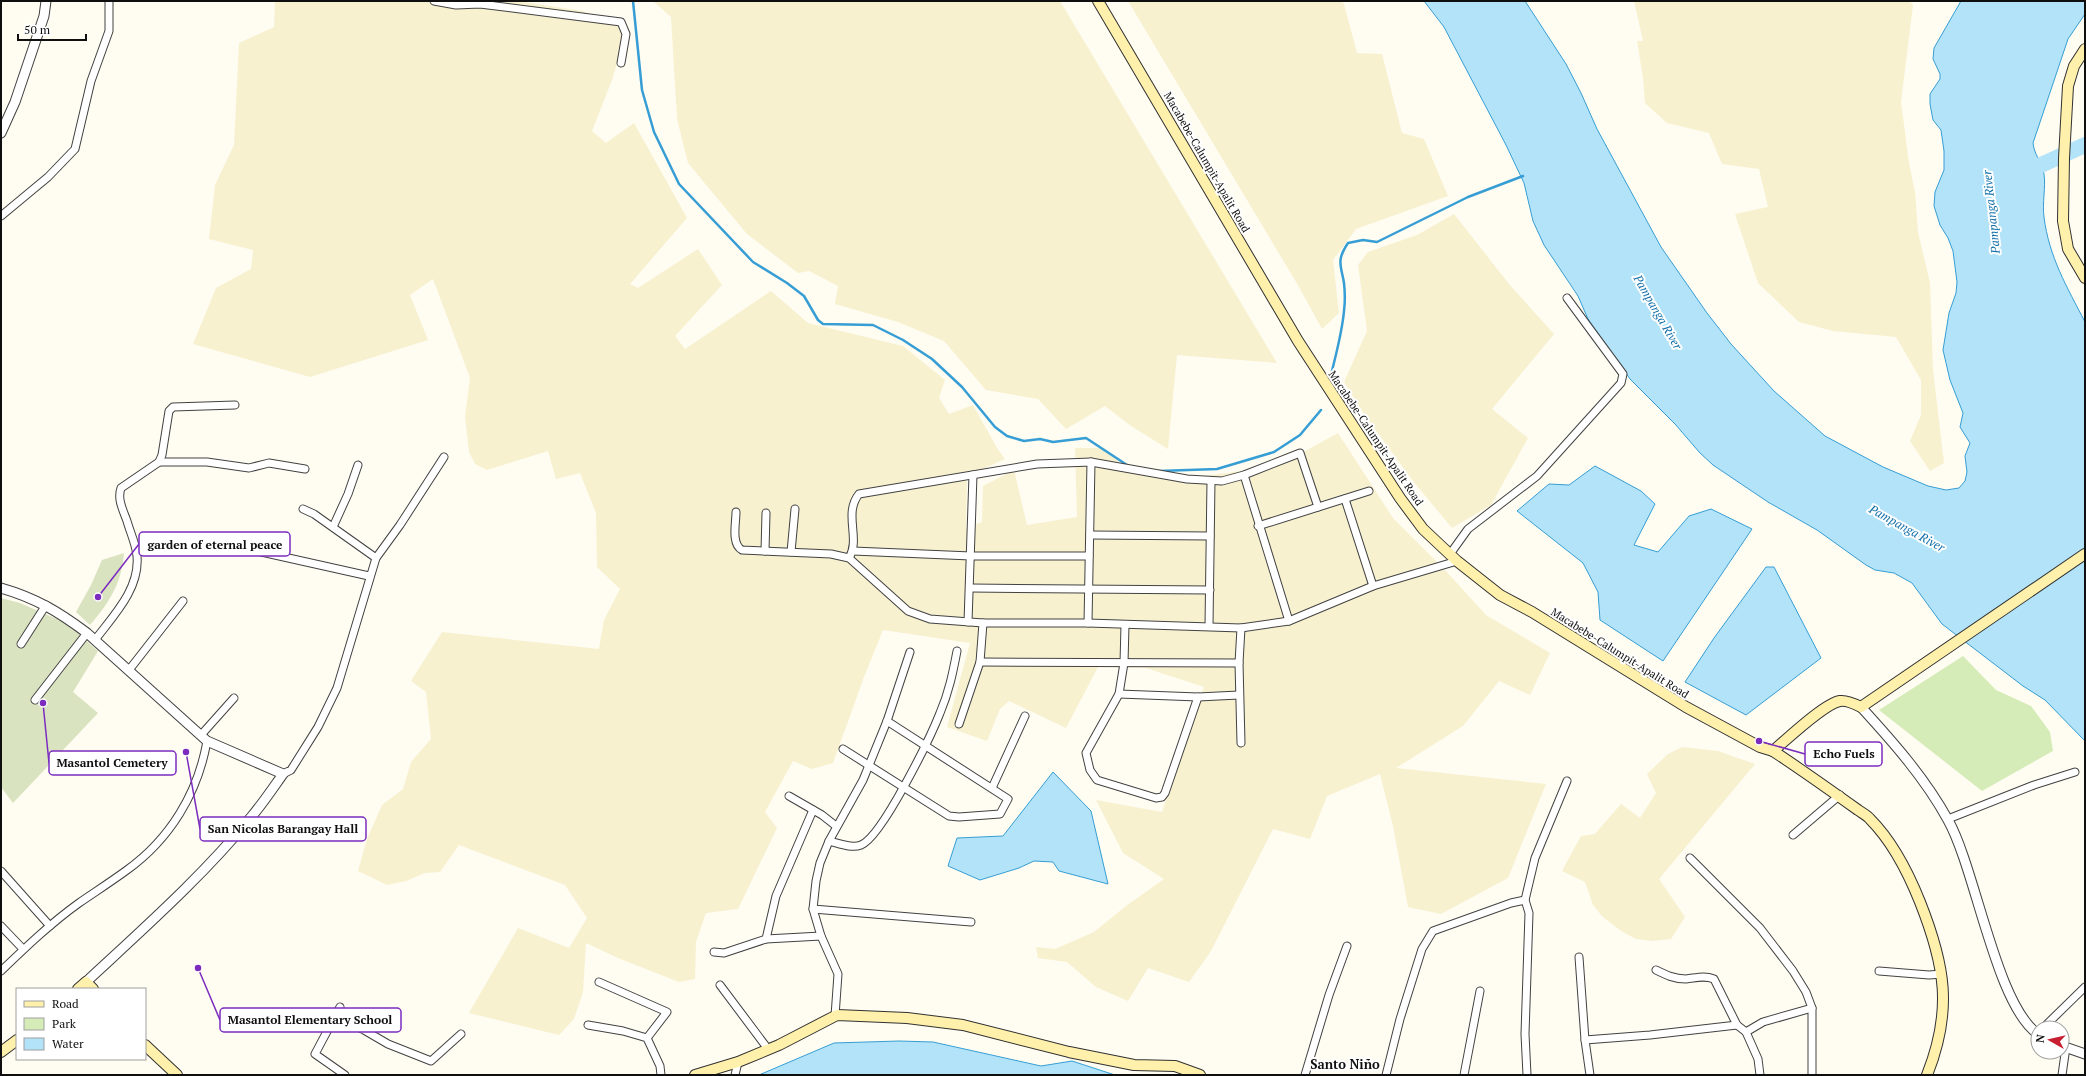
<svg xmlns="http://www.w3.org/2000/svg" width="2086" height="1076" viewBox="0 0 2086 1076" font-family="'PT Serif',serif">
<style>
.farmland{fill:#f7f1d0}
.green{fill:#d6ecb8}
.cemetery{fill:#dae3c0}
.water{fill:#b3e3f9;stroke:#369ed4}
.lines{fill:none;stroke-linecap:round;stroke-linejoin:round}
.stream{stroke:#369ed4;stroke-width:2.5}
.river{stroke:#b3e3f9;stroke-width:16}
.minor-casing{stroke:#424242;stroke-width:9}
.tertiary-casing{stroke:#424242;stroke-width:11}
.secondary-casing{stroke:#313131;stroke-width:12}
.minor{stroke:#fff;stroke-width:7}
.tertiary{stroke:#fff;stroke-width:9}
.secondary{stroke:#fff1ac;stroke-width:10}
.labels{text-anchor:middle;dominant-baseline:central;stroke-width:4;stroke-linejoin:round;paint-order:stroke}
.street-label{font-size:11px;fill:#0f0f0f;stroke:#fff}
.water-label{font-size:12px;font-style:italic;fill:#116fa9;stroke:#fff}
.quarter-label{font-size:13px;font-weight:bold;fill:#0f0f0f;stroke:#fff}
.leader{fill:none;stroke:#7b2cbf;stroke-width:1.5}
.callout-dot{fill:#7b2cbf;stroke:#fff;stroke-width:1.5}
.callout{fill:#fff;stroke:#7b2cbf;stroke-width:1.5}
.callout-label{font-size:12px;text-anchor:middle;font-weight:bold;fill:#0f0f0f}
</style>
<rect width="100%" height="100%" fill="#fffcf1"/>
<!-- farmland -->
<g class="farmland">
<path d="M275 1H517L583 11 627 30 612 80 592 131 606 143 634 123 687 218 630 284 638 288 698 249 722 285 675 336 685 349 771 291 808 323 903 346 945 380 939 398 949 414 973 405 997 448 1005 459 967 476 966 529 982 522 983 486 1014 470 1027 525 1077 517 1075 448H1104L1126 469 1189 478 1256 469 1300 454 1338 433 1393 518 1445 570 1486 615 1550 653 1530 695 1499 681 1463 726 1396 768 1546 784 1508 878 1441 914 1408 907 1393 826 1380 774 1327 796 1310 839 1273 829 1211 951 1189 982 1148 968 1128 1001 1096 987 1067 962 1038 958 1036 947 1055 949 1094 932 1126 906 1164 879 1123 853 1096 800 1162 812 1204 687 1146 668 1098 667 1066 728 1009 701 1000 709 987 741 947 727 970 643 883 630 864 677 833 763 812 769 793 761 765 812 777 828 738 909 706 913 696 942 695 979 679 982 618 958 586 943 583 992 574 1019 559 1035 469 1013 518 928 569 948 587 918 565 885 459 845 440 872 425 873 406 881 387 885 358 871 367 839 382 805 403 789 411 762 431 739 426 692 411 681 442 632 599 649 604 620 620 589 597 567 596 513 580 473 556 479 548 451 487 470 475 464 469 452 465 417 470 378 433 279 410 295 428 340 310 377 193 344 216 288 251 269 253 250 209 239 215 185 234 145 239 43 274 27Z"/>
<path d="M653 1H1060L1277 363 1177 355 1168 449 1131 426 1105 406 1066 429 1038 399 986 390 944 341 898 322 835 304 838 286 809 271 798 273 747 234 688 163 677 119 671 17Z"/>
<path d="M1128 1H1341L1344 4 1357 53 1382 54 1402 133 1424 139 1448 196 1356 229 1333 260 1339 313 1322 329 1299 287Z"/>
<path d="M1634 1H1909L1913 5 1901 102 1909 163 1915 192 1918 232 1930 283 1933 370 1944 463 1930 471 1910 441 1921 415V380L1896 337 1833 331 1799 322 1758 283 1735 214 1768 207 1759 169 1722 164 1709 133 1667 123 1645 103 1643 78 1637 41H1643Z"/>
<path d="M1454 214 1509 284 1554 334 1492 409 1528 438 1491 505 1452 528 1413 481 1366 417 1344 382 1367 331 1358 265 1368 252 1417 235Z"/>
<path d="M1682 747 1718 751 1755 764 1659 879 1685 917 1671 939 1652 941 1636 939 1621 931 1603 917 1593 905 1585 882 1562 871 1581 836 1595 834 1621 804 1640 818 1656 793 1647 774 1668 754Z"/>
</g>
<!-- green -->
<path class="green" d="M1963 656 1996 690 2031 706 2050 732 2053 751 1982 791 1879 710Z"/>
<!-- cemetery -->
<g class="cemetery">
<path d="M124 553C122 582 110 602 90 625L76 612 91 585 102 560Z"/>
<path d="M1 598 20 603 66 623 98 651 73 692 98 713 13 803 1 787Z"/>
</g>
<!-- water -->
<g class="water">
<path d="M1424 1H1525L1566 64 1581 93 1597 129 1661 247 1707 313 1731 344 1774 391 1825 436 1883 467 1928 486 1946 490 1959 488 1965 481 1967 472 1965 456 1970 443 1960 427 1963 413 1950 380 1943 350 1949 313 1956 293 1957 282 1953 251 1948 238 1940 225 1934 206 1935 192 1944 170V151L1941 130 1933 120 1930 104V94L1940 79V74L1933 59 1934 48 1961 1H2085V14L2068 39 2033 143C2034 154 2042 163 2044 174 2046 187 2042 203 2044 217 2049 257 2067 287 2085 322V741L2045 700 2023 686 1942 624 1912 583 1894 573 1875 570 1866 565 1817 530 1768 502 1713 465 1700 453 1675 424 1630 379 1588 319 1578 296 1544 245 1533 221 1524 183 1506 145 1444 27Z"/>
<path d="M1595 466 1641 491 1655 504 1634 545 1658 552 1689 516 1711 509 1752 529 1663 661 1600 620 1598 592 1583 563 1517 511 1549 484 1569 485Z"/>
<path d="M1766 567H1774L1821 658 1746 715 1685 682 1714 638Z"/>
<path d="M1053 772 1091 811 1108 884 1059 871 1053 862 1034 861 1019 868 980 880 948 866 957 838 1003 836Z"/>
<path d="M899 1041 933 1042 1041 1066 1072 1061 1115 1075H759L834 1043Z"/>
</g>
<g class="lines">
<!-- stream -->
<g class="stream">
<path d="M633 1 642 90 654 132 679 184 753 262 787 283 804 296 818 320 823 324 873 325 903 340 932 359 962 387 995 427 1007 436 1024 441 1040 439 1053 442 1086 438 1127 465"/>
<path d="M1331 375C1336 354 1342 333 1344 311 1345 303 1345 292 1344 283 1341 265 1336 261 1348 243L1363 240 1377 242 1468 197 1523 176"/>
<path d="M1159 471 1217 469 1274 452 1300 435 1321 410"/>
</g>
<!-- river -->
<path class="river" d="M2019 169 2041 165 2085 145"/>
<defs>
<g id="minor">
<path d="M434 1 456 5 480 4 621 22 626 34 621 63"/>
<path d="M1 216 48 177 75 149 91 81 109 31V1"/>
<path d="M159 462H207L249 468 269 463 305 469"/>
<path d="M1244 475 1289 621"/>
<path d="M1345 499 1373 586"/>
<path d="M303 509 314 514 376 558"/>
<path d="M736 512C736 523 731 544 742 550L831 554 849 558 908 611 930 619 983 623H1088L1241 628 1289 621 1373 586 1457 561"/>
<path d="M1258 526 1369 491"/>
<path d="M333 527 348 494 358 465"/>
<path d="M1090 535 1210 536"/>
<path d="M257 551 369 576"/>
<path d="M765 551 766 513"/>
<path d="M853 551 971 556H1089"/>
<path d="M791 552 795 509"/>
<path d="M1450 554 1468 529 1537 476 1621 383 1623 374 1567 298"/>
<path d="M849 558C861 538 843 514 859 494L1037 464 1091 462 1187 479 1222 481 1244 475 1300 453 1318 507"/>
<path d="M970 588 1210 590"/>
<path d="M968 622 973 475"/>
<path d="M1088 623 1091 462"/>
<path d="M1125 625 1124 663 1119 694 1086 753 1090 770 1097 780 1156 798 1162 797 1165 793 1198 697"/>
<path d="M1209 626 1211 481"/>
<path d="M95 640C113 616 140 589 137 556 136 544 130 532 127 521 123 510 117 499 121 488L159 462 162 455 169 411 173 407 235 405"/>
<path d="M21 644 46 605"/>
<path d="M980 662 1239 663"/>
<path d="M129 670 183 601"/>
<path d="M1119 694 1198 697 1239 695"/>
<path d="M35 700 87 633"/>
<path d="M959 724 980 662 983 623"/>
<path d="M201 735 234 698"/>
<path d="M1241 743 1239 663 1241 628"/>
<path d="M843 749 949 816 959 817 1000 814 1008 799 887 721"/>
<path d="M283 774 291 770 318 727 337 688 376 558 400 525 444 457"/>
<path d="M992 788 1025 716"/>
<path d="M789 796 822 815 836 826"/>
<path d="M1948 819 2034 785 2075 772"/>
<path d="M1793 835 1840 795"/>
<path d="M829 841C838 843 851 849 861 845 882 837 931 736 940 713 949 692 953 672 957 651"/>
<path d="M1690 858 1760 928 1793 971 1806 992 1812 1008V1075"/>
<path d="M1 871 50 926"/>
<path d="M813 909 971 922"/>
<path d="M1 926 23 949"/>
<path d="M766 939 821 936"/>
<path d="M714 952 724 953 766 939 776 896 813 810"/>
<path d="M1579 957 1585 1040 1590 1075"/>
<path d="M1656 970C1666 975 1674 979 1686 979 1696 978 1704 975 1714 979L1737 1025 1746 1032 1758 1059 1760 1075"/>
<path d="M1 971C26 947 51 923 79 903 95 892 112 881 127 870 170 839 198 793 207 741"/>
<path d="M1879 971 1929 975 1942 974"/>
<path d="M599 982 667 1012 647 1038"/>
<path d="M720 985 768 1049"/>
<path d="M340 1007 315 1054 345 1075"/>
<path d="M835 1016 838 974 821 936 813 909 816 881 820 863 829 841 863 780 887 721 910 652"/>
<path d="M335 1017 364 1030 388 1044 431 1061 461 1034"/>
<path d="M588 1025 623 1031 647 1038 660 1066 661 1075"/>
<path d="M2043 1028 2085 987"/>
<path d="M1746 1032 1763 1022 1812 1008"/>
<path d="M1585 1040 1650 1035 1737 1025"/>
<path d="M735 1075 738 1062"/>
<path d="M1305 1075 1329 995 1347 946"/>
<path d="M1386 1075 1400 1019 1422 949 1433 931 1511 903 1525 900"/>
<path d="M1464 1075 1480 991"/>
<path d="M1527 1075 1525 1034 1529 913 1525 900 1535 858 1567 781"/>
<path d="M2062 1075 2066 1047"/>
</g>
<g id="tertiary">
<path d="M1 133 15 102 44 16 46 1"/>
<path d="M1 588C36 598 59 612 87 633L207 741 283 774C273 788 263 803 252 816 203 876 143 929 86 982"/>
<path d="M1861 707C1893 742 1925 778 1948 820 1976 870 1996 1005 2038 1034"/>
<path d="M2062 1046 2085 1054"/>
</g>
<g id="secondary">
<path d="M1098 1 1298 341 1400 498 1423 529 1457 561 1500 595 1532 612 1686 707 1760 747 1773 751C1802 770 1830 790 1858 810 1862 813 1867 815 1870 819 1893 842 1908 872 1920 902 1945 965 1953 1010 1927 1075"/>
<path d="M2085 49 2074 66 2068 86 2064 158 2063 221 2068 249 2085 278"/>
<path d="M1773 751C1786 740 1825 703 1840 701 1847 700 1855 704 1861 707L2085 554"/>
<path d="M78 989 86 982 93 989"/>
<path d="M145 1045 177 1075"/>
<path d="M1 1052 17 1040"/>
<path d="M695 1075 738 1062 779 1045 837 1015 907 1018 963 1025 1069 1052 1134 1065 1175 1066 1200 1075"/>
</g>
</defs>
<!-- minor casing -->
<use href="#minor" class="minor-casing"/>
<!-- tertiary casing -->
<use href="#tertiary" class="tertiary-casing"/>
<!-- secondary casing -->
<use href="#secondary" class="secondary-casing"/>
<!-- minor -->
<use href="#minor" class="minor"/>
<!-- tertiary -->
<use href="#tertiary" class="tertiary"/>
<!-- secondary -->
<use href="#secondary" class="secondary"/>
</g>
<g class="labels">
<!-- street labels -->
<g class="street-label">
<text transform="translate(1207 162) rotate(60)">Macabebe-Calumpit-Apalit Road</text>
<text transform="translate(1376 438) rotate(56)">Macabebe-Calumpit-Apalit Road</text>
<text transform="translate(1620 653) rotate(32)">Macabebe-Calumpit-Apalit Road</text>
</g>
<!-- water labels -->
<g class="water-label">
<text transform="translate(1991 212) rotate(-96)">Pampanga River</text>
<text transform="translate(1658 312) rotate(60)">Pampanga River</text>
<text transform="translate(1907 528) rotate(29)">Pampanga River</text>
</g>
<!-- quarter labels -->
<g class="quarter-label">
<text x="1345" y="1064">Santo Niño</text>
</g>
</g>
<!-- callouts -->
<path class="leader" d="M98 597L139 544M1759 741L1805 754M43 703L49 763M186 752L200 829M198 968L220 1020"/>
<g class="callout-dot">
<circle cx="98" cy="597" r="4"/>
<circle cx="1759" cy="741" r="4"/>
<circle cx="43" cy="703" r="4"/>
<circle cx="186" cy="752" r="4"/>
<circle cx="198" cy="968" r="4"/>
</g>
<g class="callout">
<rect x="139" y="532" width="151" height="24" rx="4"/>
<rect x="1805" y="742" width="77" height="24" rx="4"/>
<rect x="49" y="751" width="127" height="24" rx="4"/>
<rect x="200" y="817" width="166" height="24" rx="4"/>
<rect x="220" y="1008" width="181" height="24" rx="4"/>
</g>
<g class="callout-label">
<text x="215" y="549">garden of eternal peace</text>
<text x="1844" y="758">Echo Fuels</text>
<text x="112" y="767">Masantol Cemetery</text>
<text x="283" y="833">San Nicolas Barangay Hall</text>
<text x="310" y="1024">Masantol Elementary School</text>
</g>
<!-- border -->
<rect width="2086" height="1076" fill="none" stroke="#0f0f0f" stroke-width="4"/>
<!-- legend -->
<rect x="16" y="988" width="130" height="72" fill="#ffffff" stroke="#9f9f9f"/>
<rect x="24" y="1001" width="20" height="6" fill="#fff1ac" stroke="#9f9f9f"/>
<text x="52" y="1008" font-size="12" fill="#0f0f0f">Road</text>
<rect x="24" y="1018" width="20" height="12" fill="#d6ecb8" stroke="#9f9f9f"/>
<text x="52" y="1028" font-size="12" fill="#0f0f0f">Park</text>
<rect x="24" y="1038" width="20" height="12" fill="#b3e3f9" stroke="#9f9f9f"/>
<text x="52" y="1048" font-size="12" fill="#0f0f0f">Water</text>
<!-- north arrow -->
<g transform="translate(2050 1040) rotate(278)"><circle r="19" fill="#ffffff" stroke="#9f9f9f"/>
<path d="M0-3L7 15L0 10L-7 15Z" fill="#c71f31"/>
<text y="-6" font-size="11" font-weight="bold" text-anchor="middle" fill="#0f0f0f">N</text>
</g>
<!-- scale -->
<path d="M18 34v6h68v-6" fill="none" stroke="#0f0f0f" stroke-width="2"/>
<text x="24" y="34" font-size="12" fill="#0f0f0f" stroke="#ffffff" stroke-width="3" paint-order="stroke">50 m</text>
</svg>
